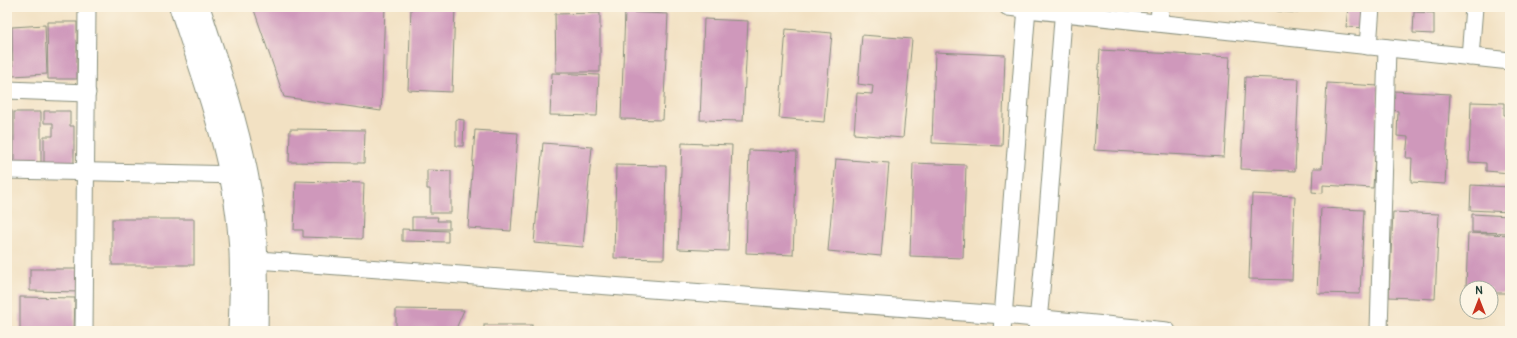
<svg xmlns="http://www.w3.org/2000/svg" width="1517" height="338" viewBox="0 0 1517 338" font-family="Pangolin,sans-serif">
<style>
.building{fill:#cf98bb}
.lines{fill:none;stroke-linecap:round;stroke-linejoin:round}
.minor-casing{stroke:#888f7c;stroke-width:19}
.tertiary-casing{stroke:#888f7c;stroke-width:23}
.minor{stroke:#fff;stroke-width:17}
.tertiary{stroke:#fff;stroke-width:21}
</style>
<rect width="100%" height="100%" fill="#fcf5e5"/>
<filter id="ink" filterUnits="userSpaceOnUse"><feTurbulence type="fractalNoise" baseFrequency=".025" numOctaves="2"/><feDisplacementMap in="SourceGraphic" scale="8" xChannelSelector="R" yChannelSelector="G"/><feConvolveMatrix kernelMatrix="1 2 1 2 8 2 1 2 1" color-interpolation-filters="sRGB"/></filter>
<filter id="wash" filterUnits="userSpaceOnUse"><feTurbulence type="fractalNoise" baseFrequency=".012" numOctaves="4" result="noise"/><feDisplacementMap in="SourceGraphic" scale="16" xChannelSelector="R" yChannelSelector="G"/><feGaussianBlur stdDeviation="0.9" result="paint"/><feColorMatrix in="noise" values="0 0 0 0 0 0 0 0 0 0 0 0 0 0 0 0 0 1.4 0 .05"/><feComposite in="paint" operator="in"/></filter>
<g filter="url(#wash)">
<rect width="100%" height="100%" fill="#f2e1c3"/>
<g id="blocks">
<!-- building -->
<g class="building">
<path d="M253 7H385L381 111 284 97Z"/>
<path d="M411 7H455L452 92 408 90Z"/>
<path d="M1251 7H1274L1273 10 1251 8Z"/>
<path d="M1278 7H1298V13L1277 11Z"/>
<path d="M1348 7H1369L1368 28 1346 27Z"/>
<path d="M625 12 668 14 663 120 621 119Z"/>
<path d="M1414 12 1434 13V34L1413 33Z"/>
<path d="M600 13V72H556L555 14Z"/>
<path d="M704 19 748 21 743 121 700 120Z"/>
<path d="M47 22H77V79H48Z"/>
<path d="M45 25 47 74 13 76 12 27Z"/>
<path d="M786 29 832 33 824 122 779 118Z"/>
<path d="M862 35 912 39 903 138 854 134 857 93 872 94 873 86 858 84Z"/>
<path d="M1100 50 1230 57 1224 157 1094 150Z"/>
<path d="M935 52 1005 55 1002 146 932 143Z"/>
<path d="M552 73 599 75 597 116 550 115Z"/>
<path d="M1245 77 1299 79 1295 171 1241 169Z"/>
<path d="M1327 83 1379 86 1373 188 1323 185V193L1312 192 1313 168H1322Z"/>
<path d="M1394 91 1450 94 1445 184 1411 182 1412 158H1406L1408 137 1397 136 1398 111 1392 110Z"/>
<path d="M1471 102 1504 103V115H1510V173L1486 171V163L1469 162Z"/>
<rect x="7" y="111" width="5" height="51"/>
<path d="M44 111H70V126H74V164H44V136H53V123H44Z"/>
<rect x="14" y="112" width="27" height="51"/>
<path d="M456 119 464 120 463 146H456Z"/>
<path d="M290 129 365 130 364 163 289 162Z"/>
<path d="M475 130 518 133 511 231 468 228Z"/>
<path d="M543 143 592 147 583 247 534 243Z"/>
<path d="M682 143 732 145 728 251 678 249Z"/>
<path d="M749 150 797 152 793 255 746 253Z"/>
<path d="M836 159 889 163 881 256 828 251Z"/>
<path d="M913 163 966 165 963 258 910 256Z"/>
<path d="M616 165 666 166 664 259 614 258Z"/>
<path d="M427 170 451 171V213H430V189H427Z"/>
<path d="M296 181 364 183 362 239 303 237V230H294Z"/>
<path d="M1471 185 1510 187V212L1470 210Z"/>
<path d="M1252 194 1295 196 1292 280 1249 279Z"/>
<path d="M1321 208 1364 210 1360 294 1317 293Z"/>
<path d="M1393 212 1439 214 1435 299 1389 297Z"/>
<path d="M1472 214 1510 216V233L1472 232Z"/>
<path d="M412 217H438L437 221H449V229H412Z"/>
<rect x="112" y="219" width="82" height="46"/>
<path d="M402 229 448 231V242L402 241Z"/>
<path d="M1468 233 1510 235 1508 293H1491V288H1466Z"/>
<path d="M30 269H82V292L30 291Z"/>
<path d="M20 297 75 298 74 331H20Z"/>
<path d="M396 309 464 310 455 331H400L396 325Z"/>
<rect x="484" y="325" width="48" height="6"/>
</g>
</g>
</g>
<g filter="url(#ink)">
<use href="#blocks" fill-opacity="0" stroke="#888f7c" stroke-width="1"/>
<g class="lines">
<defs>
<g id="minor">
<path d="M1008 7 1510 61"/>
<path d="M1159 23 1160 7"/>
<path d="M1368 46 1371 7"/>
<path d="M1470 57 1474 7"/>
<path d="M7 90 87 93"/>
<path d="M7 170 243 175"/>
<path d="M244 259 1003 315 1167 331"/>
<path d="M84 331 87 7"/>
<path d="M1002 331 1027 7"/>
<path d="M1037 331 1046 238 1064 7"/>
<path d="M1379 331 1387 48"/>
</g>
<g id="tertiary">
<path d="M180 7C205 82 233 157 239 237 242 268 240 300 239 331"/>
<path d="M199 7C217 62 236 117 247 173 258 225 258 279 257 331"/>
</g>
</defs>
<!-- minor casing -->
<use href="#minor" class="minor-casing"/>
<!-- tertiary casing -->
<use href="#tertiary" class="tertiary-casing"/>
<!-- minor -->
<use href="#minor" class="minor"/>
<!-- tertiary -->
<use href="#tertiary" class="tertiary"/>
</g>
</g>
<!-- margin -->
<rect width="1517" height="338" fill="none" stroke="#fcf5e5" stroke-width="24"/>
<!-- north arrow -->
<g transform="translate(1479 300)"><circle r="19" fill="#fcf5e5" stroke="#a4ab9e"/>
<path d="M0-3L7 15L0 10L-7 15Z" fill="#c8321e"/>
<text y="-6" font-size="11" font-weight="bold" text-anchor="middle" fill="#1f3d34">N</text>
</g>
</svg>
